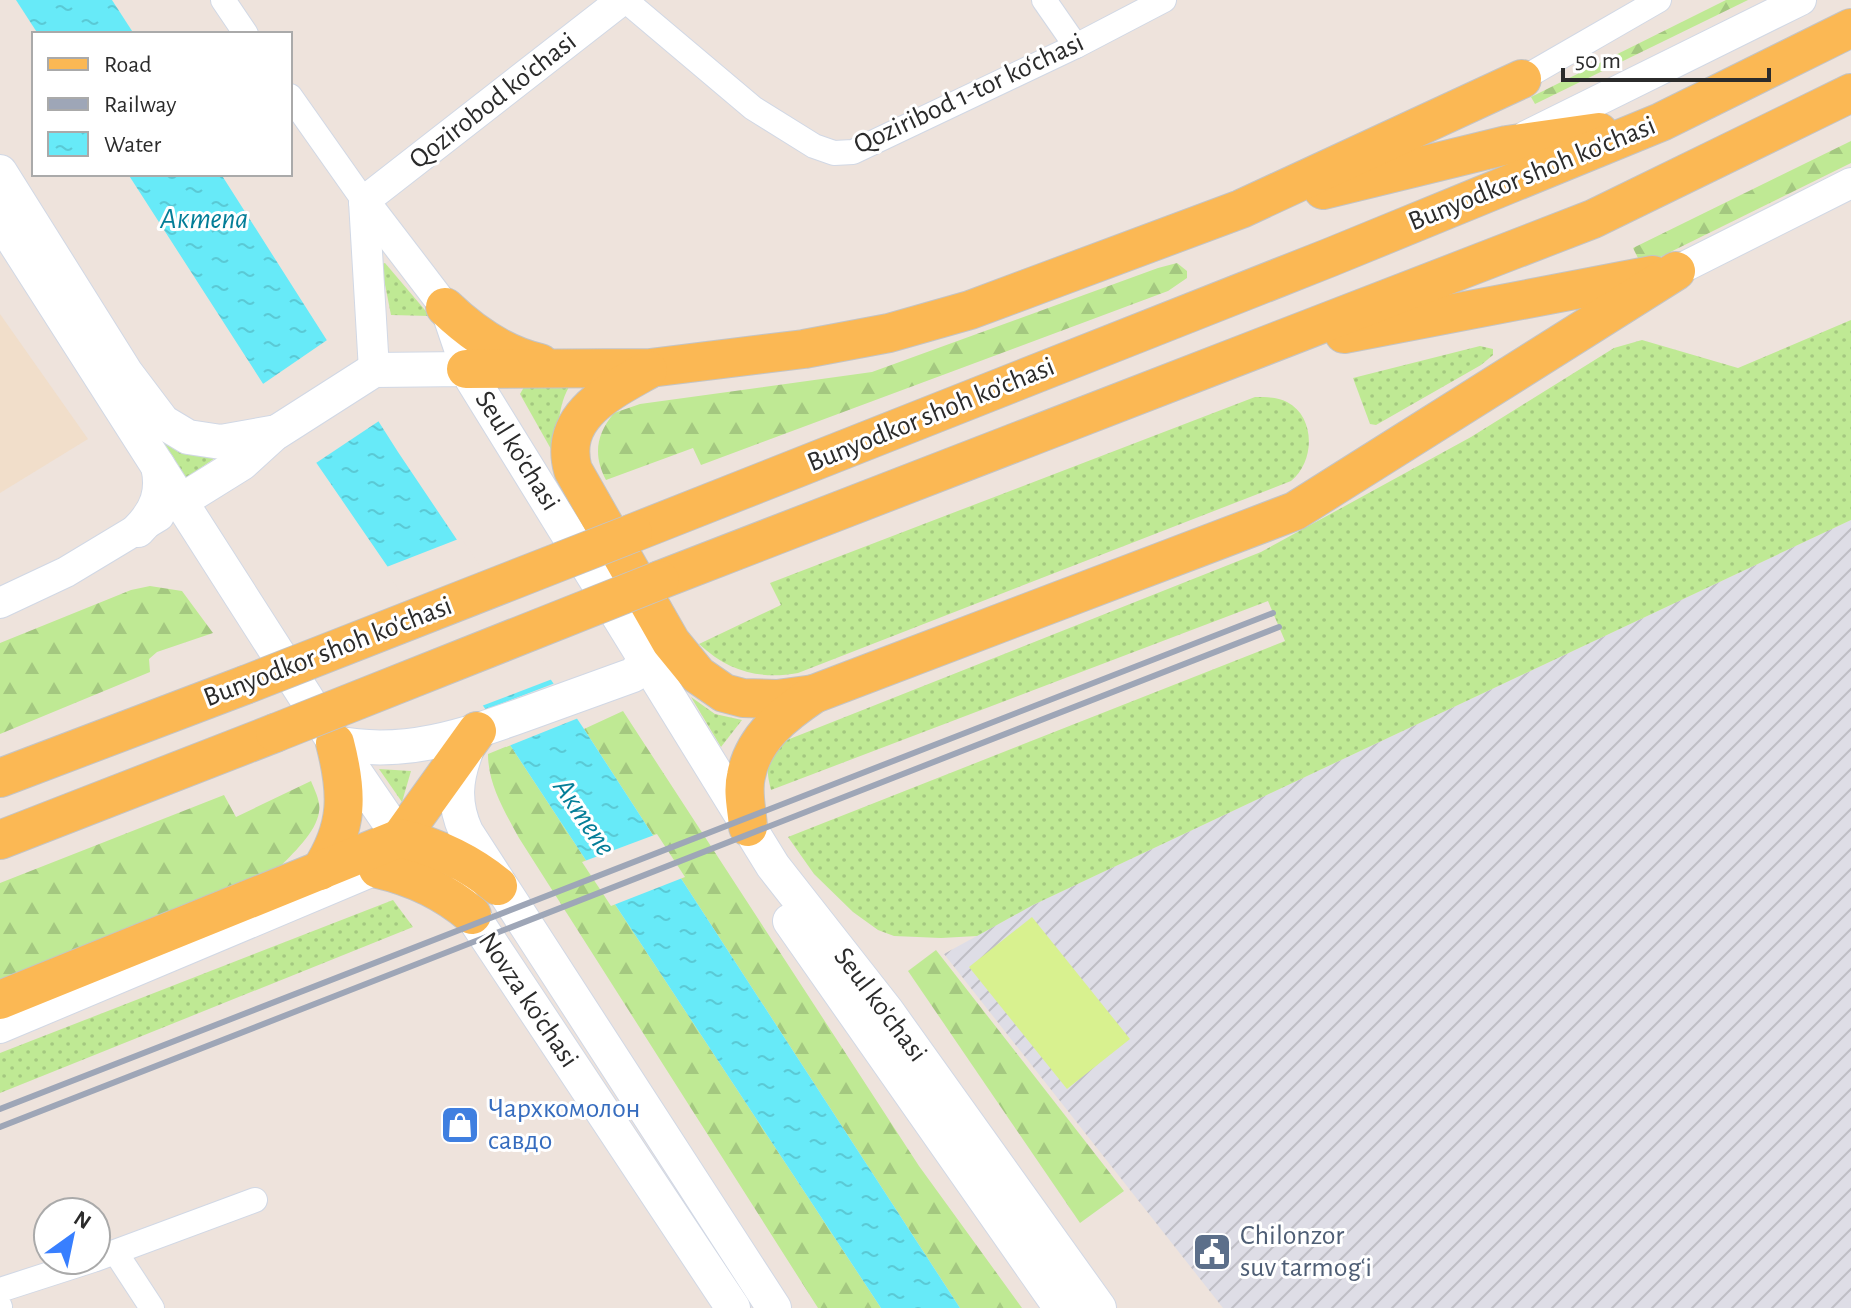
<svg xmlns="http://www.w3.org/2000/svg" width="1851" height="1308" viewBox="0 0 1851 1308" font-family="'Alegreya Sans',sans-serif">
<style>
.industrial{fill:url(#industrial-furrows)}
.education{fill:#f1deca}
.grass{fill:url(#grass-dots)}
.forest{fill:url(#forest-firs)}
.pitch{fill:#d8f18f}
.water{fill:url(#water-ripples)}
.pier{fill:#eee3dc}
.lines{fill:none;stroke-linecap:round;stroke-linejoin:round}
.minor-casing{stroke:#d1d8e5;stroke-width:26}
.tertiary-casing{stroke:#d1d8e5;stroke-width:32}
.secondary-casing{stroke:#d1d8e5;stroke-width:36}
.primary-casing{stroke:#c4c4c4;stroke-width:40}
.minor{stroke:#fff;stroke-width:24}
.tertiary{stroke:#fff;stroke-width:30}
.secondary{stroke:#fff;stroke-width:34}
.primary{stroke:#fbb854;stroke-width:38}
.rail{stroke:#9ea6b7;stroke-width:6}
.primary-bridge-casing{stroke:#c4c4c4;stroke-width:40;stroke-linecap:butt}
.primary-bridge{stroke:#fbb854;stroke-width:38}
.labels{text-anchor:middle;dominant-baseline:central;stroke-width:6;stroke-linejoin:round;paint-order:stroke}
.street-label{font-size:28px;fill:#2b2b2b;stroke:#fff}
.shop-label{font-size:28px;fill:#366cbe;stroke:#fff;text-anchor:start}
.service-label{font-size:28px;fill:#4e5e75;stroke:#fff;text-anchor:start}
.water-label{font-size:30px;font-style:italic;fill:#047e98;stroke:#fff}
</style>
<defs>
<pattern id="industrial-furrows" width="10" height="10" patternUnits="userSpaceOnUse" patternTransform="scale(2)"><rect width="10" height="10" fill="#dedde6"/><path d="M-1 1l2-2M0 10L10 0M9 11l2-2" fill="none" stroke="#bfbec5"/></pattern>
<pattern id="grass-dots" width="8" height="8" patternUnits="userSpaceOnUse" patternTransform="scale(2)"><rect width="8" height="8" fill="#bfe994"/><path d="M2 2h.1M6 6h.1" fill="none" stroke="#a4c880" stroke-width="1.8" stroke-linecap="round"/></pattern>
<pattern id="forest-firs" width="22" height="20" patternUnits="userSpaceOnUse" patternTransform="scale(2)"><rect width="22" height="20" fill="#bfe994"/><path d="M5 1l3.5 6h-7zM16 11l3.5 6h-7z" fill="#a4c880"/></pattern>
<pattern id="water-ripples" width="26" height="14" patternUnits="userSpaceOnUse" patternTransform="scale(2)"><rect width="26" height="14" fill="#67eaf8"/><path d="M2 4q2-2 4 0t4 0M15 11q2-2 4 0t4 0" fill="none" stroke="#5ac9d5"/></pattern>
</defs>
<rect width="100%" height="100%" fill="#eee3dc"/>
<!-- industrial -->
<path class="industrial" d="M1851 520V1308H1223L944 954 1033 905Z"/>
<!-- education -->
<path class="education" d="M0 314 88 439 0 493Z"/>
<!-- grass -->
<g class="grass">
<path d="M385 263 430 316 391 315 381 264Z"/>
<path d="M1851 320V520L1033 905 977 936 941 938 894 936 878 930 853 912 814 874 788 837 1285 641 1268 601 771 790C764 763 768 759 787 740L1261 552 1471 437 1614 348 1642 340 1738 368Z"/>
<path d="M1480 346 1493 349V355L1481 365 1376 425 1370 424 1353 378Z"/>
<path d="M571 384C557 404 558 434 556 458L520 394 524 387Z"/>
<path d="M1255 397C1266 397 1278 397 1287 402 1316 417 1315 462 1291 481L798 673C759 680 728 671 699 644L781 605 770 583Z"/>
<path d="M144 424 218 456 183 480Z"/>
<path d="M691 697 715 714 742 720 721 747Z"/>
<path d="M379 769 411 771 402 802Z"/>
<path d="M393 900 413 927 0 1093V1053Z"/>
</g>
<!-- forest -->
<g class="forest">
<path d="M1726 0H1748L1535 104 1531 97Z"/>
<path d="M1851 141V163L1642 266 1633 248Z"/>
<path d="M1177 263 1187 271V278L1168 291 701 465 693 448 606 480C593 455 596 435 614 413L640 404 872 372 1158 268Z"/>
<path d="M150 586 182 591 213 633 157 652 149 659 150 672 0 734V643L131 590Z"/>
<path d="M623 711 919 1166 1022 1308H960L584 729Z"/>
<path d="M510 745 881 1308H818L519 838C505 812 488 785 488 754Z"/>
<path d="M311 781C315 791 321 802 319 812 316 833 292 854 278 869L0 984V883L224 795 236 817Z"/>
<path d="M936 950 1124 1191 1080 1223 908 971Z"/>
</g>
<!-- pitch -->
<path class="pitch" d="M1032 917 1130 1039 1067 1089 969 967Z"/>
<!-- water -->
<g class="water">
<path d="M16 0H112L134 34H38Z"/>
<path d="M128 174H221L398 452 584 729 960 1308H881L510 745 278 407Z"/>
</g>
<!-- pier -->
<g class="pier">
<path d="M330 338 382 419 313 465 260 386Z"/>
<path d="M461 538 555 678 479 707 384 568Z"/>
<path d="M558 682 581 717 506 747 482 711Z"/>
<path d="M657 834 685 877 611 906 582 862Z"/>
</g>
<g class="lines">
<defs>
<g id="minor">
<path d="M223 0 246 34"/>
<path d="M625 0 753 108 814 146 834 153 853 152 1076 46 1164 0"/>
<path d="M1044 0 1076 46"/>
<path d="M1522 79 1659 0"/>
<path d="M290 96 364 201"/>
<path d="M116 1253 152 1308"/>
<path d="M96 1259 255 1200"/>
<path d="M0 1290 93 1260"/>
<path d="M0 1307V1308"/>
</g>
<g id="tertiary">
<path d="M1526 136 1801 0"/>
<path d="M364 201 622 0"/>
<path d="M364 201 445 307 466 369"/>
<path d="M364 201 374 370"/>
<path d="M1676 271 1851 183"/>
<path d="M0 603 66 572 159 516"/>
<path d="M0 1028 378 869"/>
</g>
<g id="secondary">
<path d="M0 172 126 373 163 422 188 437 221 442 277 432 374 370 466 369 773 866 886 1010 1099 1308"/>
<path d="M0 219 335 743 400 838 418 857"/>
<path d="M181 501 242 463 276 432"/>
<path d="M138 530C157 511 164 492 158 466"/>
<path d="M335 743C404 757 464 736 528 713 563 700 598 688 633 675L641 667 645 655"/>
<path d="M467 749C455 779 453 803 466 832L774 1308"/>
<path d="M455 895 472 915 733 1308"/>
<path d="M790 921 1061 1308"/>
</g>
<g id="primary">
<path d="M1323 190 1507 145 1599 132"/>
<path d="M445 307C471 332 504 355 540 363"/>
<path d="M1344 334 1653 275"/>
<path d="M466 369 650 368 804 349 889 333 970 310 1241 209 1522 79"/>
<path d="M648 370C609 392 558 416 573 470L671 642 698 675 724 693 743 698 777 699 814 694"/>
<path d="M633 533 1331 257 1661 122 1851 28"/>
<path d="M660 580 1593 219 1851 93"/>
<path d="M0 778 245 685"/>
<path d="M748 827C747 810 742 792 746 776 753 738 784 714 814 694L1295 511 1676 271"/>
<path d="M0 840 275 733"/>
<path d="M320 871C349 827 348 793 335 743"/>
<path d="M472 915C444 891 413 877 378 869L477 731"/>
<path d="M0 1000 400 838C437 847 469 862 498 886"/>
</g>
</defs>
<!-- minor casing -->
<use href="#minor" class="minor-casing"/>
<!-- tertiary casing -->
<use href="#tertiary" class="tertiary-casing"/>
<!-- secondary casing -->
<use href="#secondary" class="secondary-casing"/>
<!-- primary casing -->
<use href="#primary" class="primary-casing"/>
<!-- minor -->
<use href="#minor" class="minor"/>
<!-- tertiary -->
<use href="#tertiary" class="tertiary"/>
<!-- secondary -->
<use href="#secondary" class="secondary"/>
<!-- primary -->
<use href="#primary" class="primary"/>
<!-- rail -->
<g class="rail">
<path d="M0 1109 1273 613"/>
<path d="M0 1127 1279 627"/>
</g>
<defs>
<g id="primary-bridge">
<path d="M245 685 633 533"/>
<path d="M275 733 660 580"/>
</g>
</defs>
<!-- primary-bridge casing -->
<use href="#primary-bridge" class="primary-bridge-casing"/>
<!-- primary-bridge -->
<use href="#primary-bridge" class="primary-bridge"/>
</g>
<!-- icons -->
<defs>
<symbol id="shop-square" viewBox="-11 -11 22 22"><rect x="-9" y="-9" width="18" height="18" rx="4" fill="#3f7fe0" stroke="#fff"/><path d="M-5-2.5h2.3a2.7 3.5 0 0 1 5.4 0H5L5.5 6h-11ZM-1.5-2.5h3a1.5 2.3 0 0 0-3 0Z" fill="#fff"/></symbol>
<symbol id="civic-square" viewBox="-11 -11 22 22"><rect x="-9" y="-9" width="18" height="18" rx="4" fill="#5c6f8a" stroke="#fff"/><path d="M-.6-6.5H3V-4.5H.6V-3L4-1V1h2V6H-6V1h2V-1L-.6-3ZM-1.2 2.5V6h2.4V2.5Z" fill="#fff"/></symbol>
</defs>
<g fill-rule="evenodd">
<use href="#shop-square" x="438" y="1103" width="44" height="44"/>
<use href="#civic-square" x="1190" y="1230" width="44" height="44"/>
</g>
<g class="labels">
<!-- street labels -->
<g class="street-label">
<text transform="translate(969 94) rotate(-25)">Qoziribod 1-tor ko‘chasi</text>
<text transform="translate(493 101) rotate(-38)">Qozirobod ko'chasi</text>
<text transform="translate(1532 174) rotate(-22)">Bunyodkor shoh ko'chasi</text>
<text transform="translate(931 415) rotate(-22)">Bunyodkor shoh ko'chasi</text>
<text transform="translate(517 451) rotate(58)">Seul ko'chasi</text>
<text transform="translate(328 652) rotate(-21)">Bunyodkor shoh ko'chasi</text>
<text transform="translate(528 1000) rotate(56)">Novza ko'chasi</text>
<text transform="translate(880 1005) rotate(53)">Seul ko'chasi</text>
</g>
<!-- shop labels -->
<g class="shop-label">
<text x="488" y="1109">Чархкомолон<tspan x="488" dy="32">савдо</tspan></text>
</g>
<!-- service labels -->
<g class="service-label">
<text x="1240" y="1236">Chilonzor<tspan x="1240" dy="32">suv tarmog‘i</tspan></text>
</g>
<!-- water labels -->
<g class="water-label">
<text x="204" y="219">Актепа</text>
<text transform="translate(584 817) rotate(56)">Актепе</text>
</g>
</g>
<!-- legend -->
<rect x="32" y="32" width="260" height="144" fill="#ffffff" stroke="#aaaaaa" stroke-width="2"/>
<rect x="48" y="58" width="40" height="12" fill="#fbb854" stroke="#aaaaaa" stroke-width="2"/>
<text x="104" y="72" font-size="24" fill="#2b2b2b">Road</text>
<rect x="48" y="98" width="40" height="12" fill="#9ea6b7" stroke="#aaaaaa" stroke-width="2"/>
<text x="104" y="112" font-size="24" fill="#2b2b2b">Railway</text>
<rect x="48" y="132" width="40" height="24" fill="url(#water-ripples)" stroke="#aaaaaa" stroke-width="2"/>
<text x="104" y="152" font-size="24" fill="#2b2b2b">Water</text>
<!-- north arrow -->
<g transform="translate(72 1236) rotate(33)"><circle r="38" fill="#ffffff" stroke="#aaaaaa" stroke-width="2"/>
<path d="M0-6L14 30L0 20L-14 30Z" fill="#387fff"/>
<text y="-12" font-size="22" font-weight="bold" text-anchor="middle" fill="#2b2b2b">N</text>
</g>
<!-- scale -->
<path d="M1563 68v12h206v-12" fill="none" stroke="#2b2b2b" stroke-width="4"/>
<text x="1575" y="68" font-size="24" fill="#2b2b2b" stroke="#ffffff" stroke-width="6" paint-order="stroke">50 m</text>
</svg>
